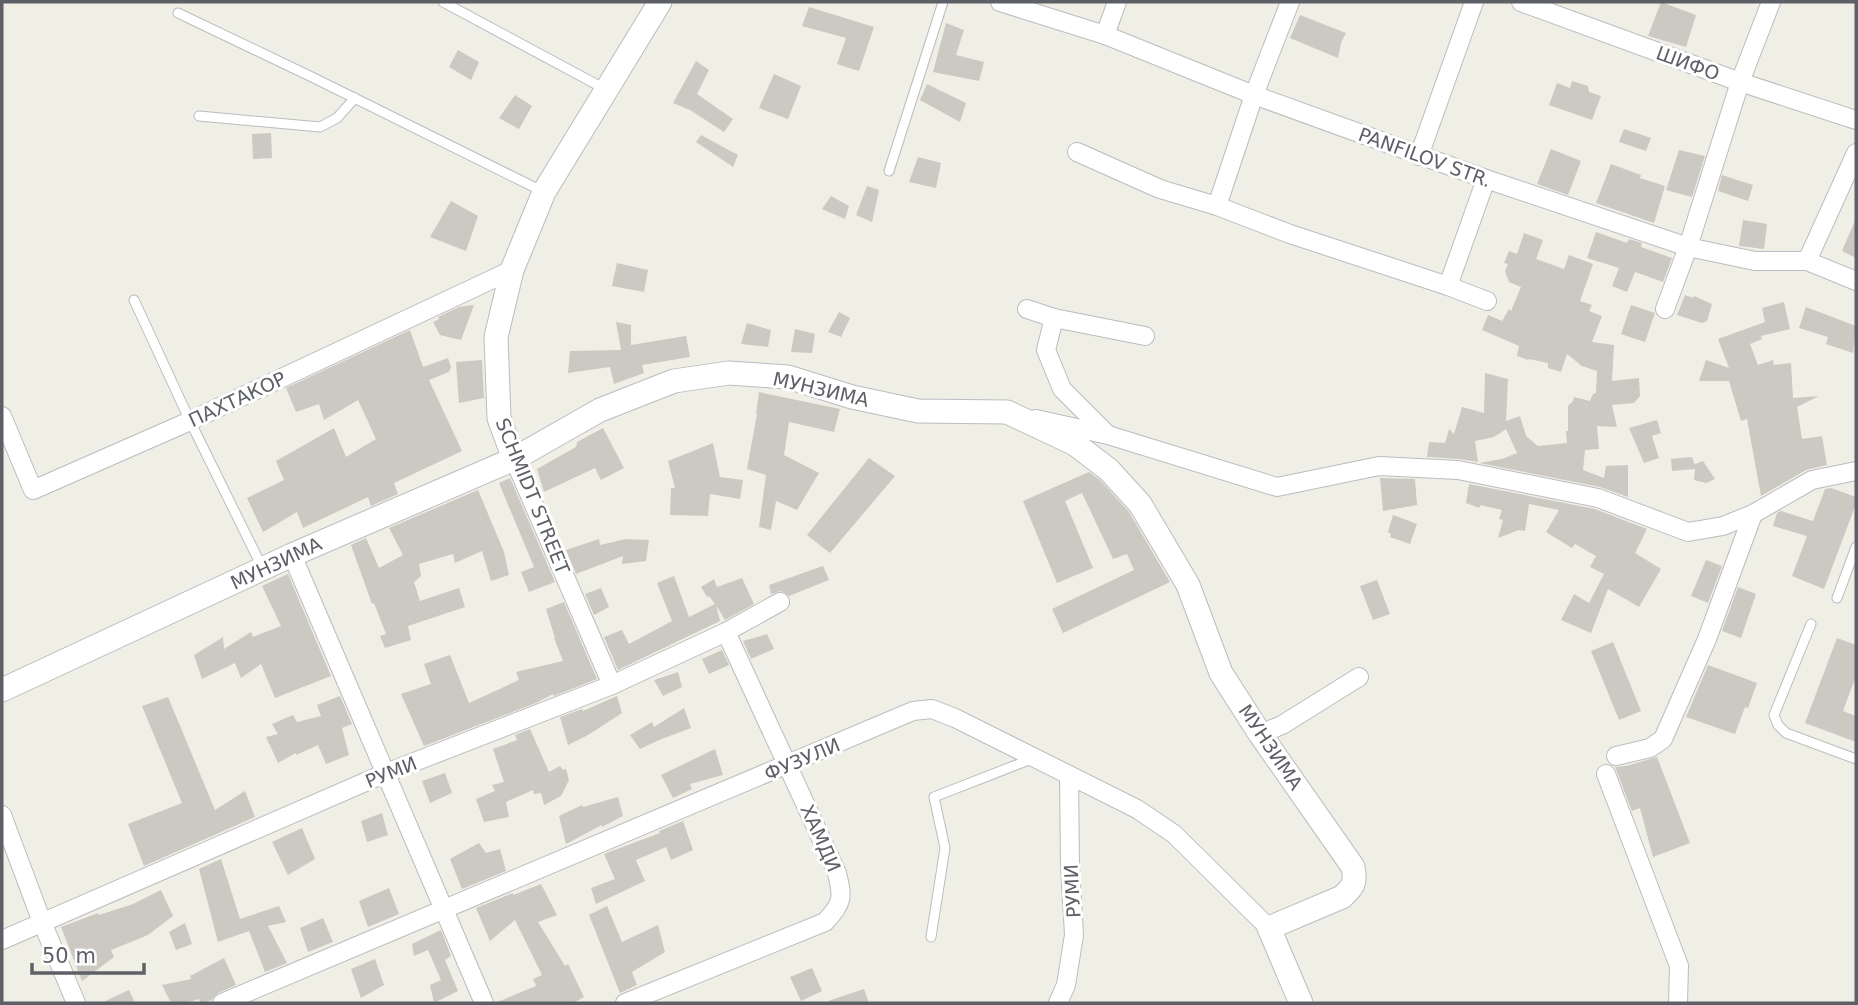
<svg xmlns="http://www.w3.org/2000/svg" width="1858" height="1005" viewBox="0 0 1858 1005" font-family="'DejaVu Sans',sans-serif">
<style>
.building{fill:#cbc9c2}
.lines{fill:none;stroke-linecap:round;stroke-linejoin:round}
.service-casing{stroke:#babcc1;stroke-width:11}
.minor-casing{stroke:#babcc1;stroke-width:20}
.tertiary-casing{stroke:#babcc1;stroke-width:25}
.service{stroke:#fff;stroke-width:9}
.minor{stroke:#fff;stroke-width:18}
.tertiary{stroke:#fff;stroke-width:23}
.labels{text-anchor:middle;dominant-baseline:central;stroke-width:6;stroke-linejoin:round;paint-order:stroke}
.street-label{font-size:19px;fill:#5d6066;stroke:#fff}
</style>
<rect width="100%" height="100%" fill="#f0efe5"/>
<!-- building -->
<g class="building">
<path d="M1661 2 1696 15 1686 47 1648 36Z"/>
<path d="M809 7 874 27 859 71 837 64 846 38 802 26Z"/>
<path d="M1300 15 1346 33 1341 43 1338 58 1290 38Z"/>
<path d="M946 23 964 30 956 55 984 62 979 81 933 72Z"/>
<path d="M458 50 479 62 471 80 449 67Z"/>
<path d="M696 61 709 70 697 94 733 119 724 132 690 110 673 103Z"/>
<path d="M774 74 801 86 788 119 759 108Z"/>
<path d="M1572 81 1588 86 1589 92 1601 96 1592 120 1549 105 1557 83 1570 88Z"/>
<path d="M927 84 966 103 960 122 920 100Z"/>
<path d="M515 95 532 106 519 129 499 118Z"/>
<path d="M1624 129 1651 138 1646 151 1619 142Z"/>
<path d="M271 133 272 158 253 159 252 134Z"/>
<path d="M701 135 738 155 733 167 696 142Z"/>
<path d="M1551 149 1581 161 1568 195 1537 184Z"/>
<path d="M1679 150 1705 156 1692 197 1666 190Z"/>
<path d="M918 157 941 163 936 188 909 182Z"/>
<path d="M1611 164 1641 175 1640 178 1665 186 1654 223 1596 203Z"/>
<path d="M1722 175 1753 185 1748 201 1718 191Z"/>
<path d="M867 186 879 190 872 222 856 215Z"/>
<path d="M831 196 849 206 845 219 822 209Z"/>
<path d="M451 201 478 216 466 251 430 237Z"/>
<path d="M1856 218V258L1842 251Z"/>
<path d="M1743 220 1767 224 1764 249 1739 246Z"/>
<path d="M1596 232 1627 243 1629 239 1642 243 1641 247 1672 258 1663 282 1635 272 1627 292 1612 286 1619 268 1587 258Z"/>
<path d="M1524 233 1543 240 1536 259 1564 269 1569 255 1593 264 1580 301 1592 305 1589 311 1602 316 1592 342 1614 345 1612 381 1639 378 1640 396 1634 403 1612 405 1617 427 1597 426 1599 449 1585 450 1583 470 1604 478 1606 466 1628 465V497L1600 487 1479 463 1502 459 1517 453 1506 429 1494 437 1475 441 1478 462 1459 459 1427 457 1429 442 1445 443 1449 429 1454 434 1462 407 1484 413 1485 373 1508 379 1506 421 1520 416 1526 436 1538 446 1567 443 1566 431H1568V406L1573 401 1574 397 1590 401 1593 394 1596 393 1597 371 1582 366 1567 354 1561 372 1548 368V363L1529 359 1528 360 1517 356 1519 346 1482 330 1488 315 1502 321 1509 309 1511 311 1521 287 1509 282 1505 271 1508 264 1504 263 1509 251 1517 254Z"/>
<path d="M617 263 648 270 644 292 612 286Z"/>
<path d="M1685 295 1693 298 1694 296 1712 304 1707 321 1702 323 1677 315Z"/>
<path d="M1784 302 1790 329 1761 336 1762 339 1750 344 1758 365 1773 360 1774 365 1791 363 1793 398 1819 396 1797 407 1802 439 1822 436 1827 465 1806 470 1761 496 1747 419 1741 421 1729 381H1699L1706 360 1729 368 1718 339 1765 322 1762 308Z"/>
<path d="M474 305 461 340 440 335 433 322 439 319 438 317 459 307Z"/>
<path d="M1631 305 1655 313 1645 342 1621 334Z"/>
<path d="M1806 307 1856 326 1853 353 1826 344 1828 337 1799 328Z"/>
<path d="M839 312 850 318 841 337 828 332Z"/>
<path d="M616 322 631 325V345L686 336 690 357 642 365 644 373 614 384 610 367 568 373 570 351 621 350Z"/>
<path d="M747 323 771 330 768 347 741 344Z"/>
<path d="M795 329 815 334 812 353 791 352Z"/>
<path d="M410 330 423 367 448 358 451 367 449 372 429 380 462 451 394 483 398 494 371 506 368 497 303 528 297 512 263 532 247 498 284 480 276 461 334 428 346 457 376 439 358 400 324 420 319 404 296 412 286 388Z"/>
<path d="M482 360 484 398 459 403 456 362Z"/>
<path d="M759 392 840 409 834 432 789 422 784 455 819 473 797 510 776 501 771 530 759 527 766 475 747 469 757 414H756Z"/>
<path d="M1657 420 1661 433 1652 436 1659 458 1644 463 1629 428Z"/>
<path d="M603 428 624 468 601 480 595 468 544 492 537 469 576 447 577 442Z"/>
<path d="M713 443 720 477 743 480 740 499 710 494 708 516 670 515 671 488H675L668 461Z"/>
<path d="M1692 457 1695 465V464L1703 461 1715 479 1706 483 1694 480 1695 469 1672 471 1671 459Z"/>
<path d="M869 458 895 476 830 553 807 535Z"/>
<path d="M1089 472 1100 480 1129 512 1170 582 1063 633 1052 609 1134 570 1127 554 1113 559 1082 493 1065 501 1093 568 1057 583 1023 501Z"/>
<path d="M510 478 555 582 529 592 521 572 534 567 499 483Z"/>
<path d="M1380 478 1415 479 1417 505 1383 511Z"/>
<path d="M1469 484 1595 509 1647 529 1635 553 1661 569 1639 607 1608 589 1591 633 1561 620 1574 594 1589 603 1604 574 1590 567 1596 556 1575 544 1572 548 1546 532 1559 510 1529 504 1525 531 1519 530 1498 538 1503 520 1499 519 1502 510 1481 505 1479 508 1466 503Z"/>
<path d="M1831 488 1856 497V504L1824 589 1792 576 1807 536 1773 526 1777 513 1781 511 1813 521 1825 489Z"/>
<path d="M478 490 504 552 509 575 491 581 482 551 455 563 453 554 419 564 421 576 414 582 420 601 459 588 465 607 408 626 411 640 385 648 380 636 386 634 374 603 372 604 351 545 366 538 379 568 403 555 389 528Z"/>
<path d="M1393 515 1417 524 1410 544 1390 537 1391 534 1388 532Z"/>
<path d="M599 539 600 545 626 539 649 540 646 561 622 564 623 556 576 574 566 550Z"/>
<path d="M1706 560 1722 566 1708 603 1691 596Z"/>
<path d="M823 566 829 580 789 596 781 591 771 594 769 585Z"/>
<path d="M288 574 331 676 275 698 261 664 241 678 235 663 202 679 194 655 223 637 224 649 251 632 253 637 281 626 262 586Z"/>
<path d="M674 576 689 617 715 604 709 596 707 597 701 587 714 579 717 587 742 578 754 604 725 620 716 605 720 621 618 670 604 637 622 630 629 644 672 621 657 583Z"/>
<path d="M1377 580 1390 614 1373 620 1360 586Z"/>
<path d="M1738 587 1756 594 1741 638 1722 631Z"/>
<path d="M601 588 609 607 594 615 585 594Z"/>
<path d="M564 602 597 679 554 696 553 694 536 703 424 746 401 694 431 684 424 664 450 655 469 703 519 680 516 672 563 661 554 638H555L546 609Z"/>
<path d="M767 634 774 649 751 659 743 641Z"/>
<path d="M1837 638 1856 645V676L1843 711 1856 716V742L1805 723Z"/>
<path d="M1613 642 1641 711 1619 720 1591 651Z"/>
<path d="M722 650 729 665 709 674 702 659Z"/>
<path d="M1708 665 1757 683 1748 708 1745 707 1735 734 1686 717Z"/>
<path d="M678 672 682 687 663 696 654 680Z"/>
<path d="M340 696 352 724 342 728 349 755 326 764 318 745 296 755V753L278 763 266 737 278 734 272 724 293 715 297 722 321 716 317 705Z"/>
<path d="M617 696 622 713 588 735 568 745 560 717 582 709 583 711Z"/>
<path d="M168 697 215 810 245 791 255 817 144 866 128 824 182 803 142 706Z"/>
<path d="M684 708 691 728 659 740 640 749 630 735 652 722 654 727Z"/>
<path d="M530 729 549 772 560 766 563 770 566 769 569 780 561 796 544 805 541 793 534 794 533 790 506 802 509 817 484 822 476 799 495 791 492 785 504 782 493 749 517 740 515 735Z"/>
<path d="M715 749 723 775 690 784 692 789 673 798 661 775Z"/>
<path d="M1657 757 1690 843 1653 857 1640 808 1632 811 1615 767 1626 766Z"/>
<path d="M445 773 452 793 430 803 422 781Z"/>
<path d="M618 797 623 816 602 827V825L566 844 559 816 582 805 583 807Z"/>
<path d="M382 813 388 835 367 842 361 821Z"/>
<path d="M683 821 693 850 671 860 666 847 636 860 645 881 596 904 591 888 615 879 604 854 660 833 659 831Z"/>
<path d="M302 828 315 859 288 875 272 842Z"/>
<path d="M479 843 486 853 500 849 506 871 462 889 450 859Z"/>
<path d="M221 859 240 919 279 906 286 922 268 926 287 963 265 972 249 931 218 942 199 869Z"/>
<path d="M541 884 557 915 538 922 565 966 568 964 584 997 573 1003H495L536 986 533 979 542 975 515 920 490 941 476 908 513 893V895Z"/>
<path d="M389 888 399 914 368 927 359 901Z"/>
<path d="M161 890 173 916 148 935 111 950 114 957 82 981 61 927 98 913 99 915 133 904Z"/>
<path d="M607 906 622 942 658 925 665 952 632 972 637 985 620 993 589 915Z"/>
<path d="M323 918 333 942 308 952 300 928Z"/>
<path d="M185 923 192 944 176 950 169 932Z"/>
<path d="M441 930 451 956 445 960 458 991 434 1003 430 985 441 980 428 950 414 956 412 944Z"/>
<path d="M224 958 236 985 218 993 211 1000 202 1003H200L199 999 185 1003H171L162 985 191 979 190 976Z"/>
<path d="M375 959 384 985 361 998 351 969Z"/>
<path d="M812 968 822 991 801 1001 790 977Z"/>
<path d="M864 989 869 1003H828V1001Z"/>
<path d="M129 990 135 1003H101Z"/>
</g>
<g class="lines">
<defs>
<g id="service">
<path d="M443 2 605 89"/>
<path d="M178 13 316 79 544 192"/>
<path d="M199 116 320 127 337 118 355 98"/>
<path d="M889 171 943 2"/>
<path d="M134 300 190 421 262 567"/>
<path d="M1837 598 1856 547"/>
<path d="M1811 624 1774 715 1778 725 1786 733 1856 759"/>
<path d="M931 937 945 848 934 797 1034 758"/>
</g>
<g id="minor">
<path d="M1000 2 1105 35 1254 95 1486 179 1688 247 1755 261H1807L1856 281"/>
<path d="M1521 2 1740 82 1856 120"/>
<path d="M1105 35 1117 2"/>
<path d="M1077 152 1160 189 1217 206 1290 234 1448 286 1487 301"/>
<path d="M1419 156 1474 2"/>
<path d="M1217 206 1254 95 1290 2"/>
<path d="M1807 261 1856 153"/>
<path d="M1448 286 1486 179"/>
<path d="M1027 309 1054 318 1145 336"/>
<path d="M1665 309 1688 247 1740 82 1771 2"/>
<path d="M1054 318 1046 350 1062 389 1108 435"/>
<path d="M2 416 33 490 190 421 512 270"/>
<path d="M1036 419 1108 435 1277 487 1379 466 1458 470 1598 498 1688 532 1723 526 1753 514 1812 480 1856 471"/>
<path d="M514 459 612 685"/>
<path d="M292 555 484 1003"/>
<path d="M1260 734 1282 725 1359 677"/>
<path d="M1616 756 1650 748 1663 739 1707 639 1753 514"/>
<path d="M1606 774 1679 966 1678 1003"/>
<path d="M2 815 42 922 76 1003"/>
<path d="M2 940 386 773 612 685 726 632 780 602"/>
<path d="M222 1003 913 711 932 709 955 718 1137 809 1174 834 1269 928"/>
<path d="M625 1003 825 922C843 903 843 898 837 873L726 632"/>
<path d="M1058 1003 1066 985 1074 935 1070 866 1069 775"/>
</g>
<g id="tertiary">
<path d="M514 459 499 418 496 337 512 270 544 192 660 2"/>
<path d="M2 690 292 555 514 459 600 410 674 381 729 373 788 377 852 397 918 411 1007 412 1075 444 1109 470 1140 504 1188 585 1221 673 1260 734 1353 867C1356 883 1354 886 1342 897L1269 928 1301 1003"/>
</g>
</defs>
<!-- service casing -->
<use href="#service" class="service-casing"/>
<!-- minor casing -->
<use href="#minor" class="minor-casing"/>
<!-- tertiary casing -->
<use href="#tertiary" class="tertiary-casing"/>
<!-- service -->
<use href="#service" class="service"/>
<!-- minor -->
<use href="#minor" class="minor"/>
<!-- tertiary -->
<use href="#tertiary" class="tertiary"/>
</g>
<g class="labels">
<!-- street labels -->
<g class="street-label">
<text transform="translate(1688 63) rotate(20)">ШИФО</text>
<text transform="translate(1425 157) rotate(20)">PANFILOV STR.</text>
<text transform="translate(821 389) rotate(13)">МУНЗИМА</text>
<text transform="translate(237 399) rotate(-25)">ПАХТАКОР</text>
<text transform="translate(533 496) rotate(68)">SCHMIDT STREET</text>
<text transform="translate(276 563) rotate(-25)">МУНЗИМА</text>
<text transform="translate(1271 747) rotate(56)">МУНЗИМА</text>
<text transform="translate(802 759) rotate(-23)">ФУЗУЛИ</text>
<text transform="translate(391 772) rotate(-22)">РУМИ</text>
<text transform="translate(821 838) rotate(66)">ХАМДИ</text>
<text transform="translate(1072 891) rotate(-93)">РУМИ</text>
</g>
</g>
<!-- border -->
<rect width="1858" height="1005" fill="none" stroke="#5d6066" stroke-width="7"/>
<!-- scale -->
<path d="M32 963v10h112v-10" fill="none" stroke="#5d6066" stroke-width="3.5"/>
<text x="42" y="963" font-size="21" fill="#5d6066" stroke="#ffffff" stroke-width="5" paint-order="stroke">50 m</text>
</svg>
